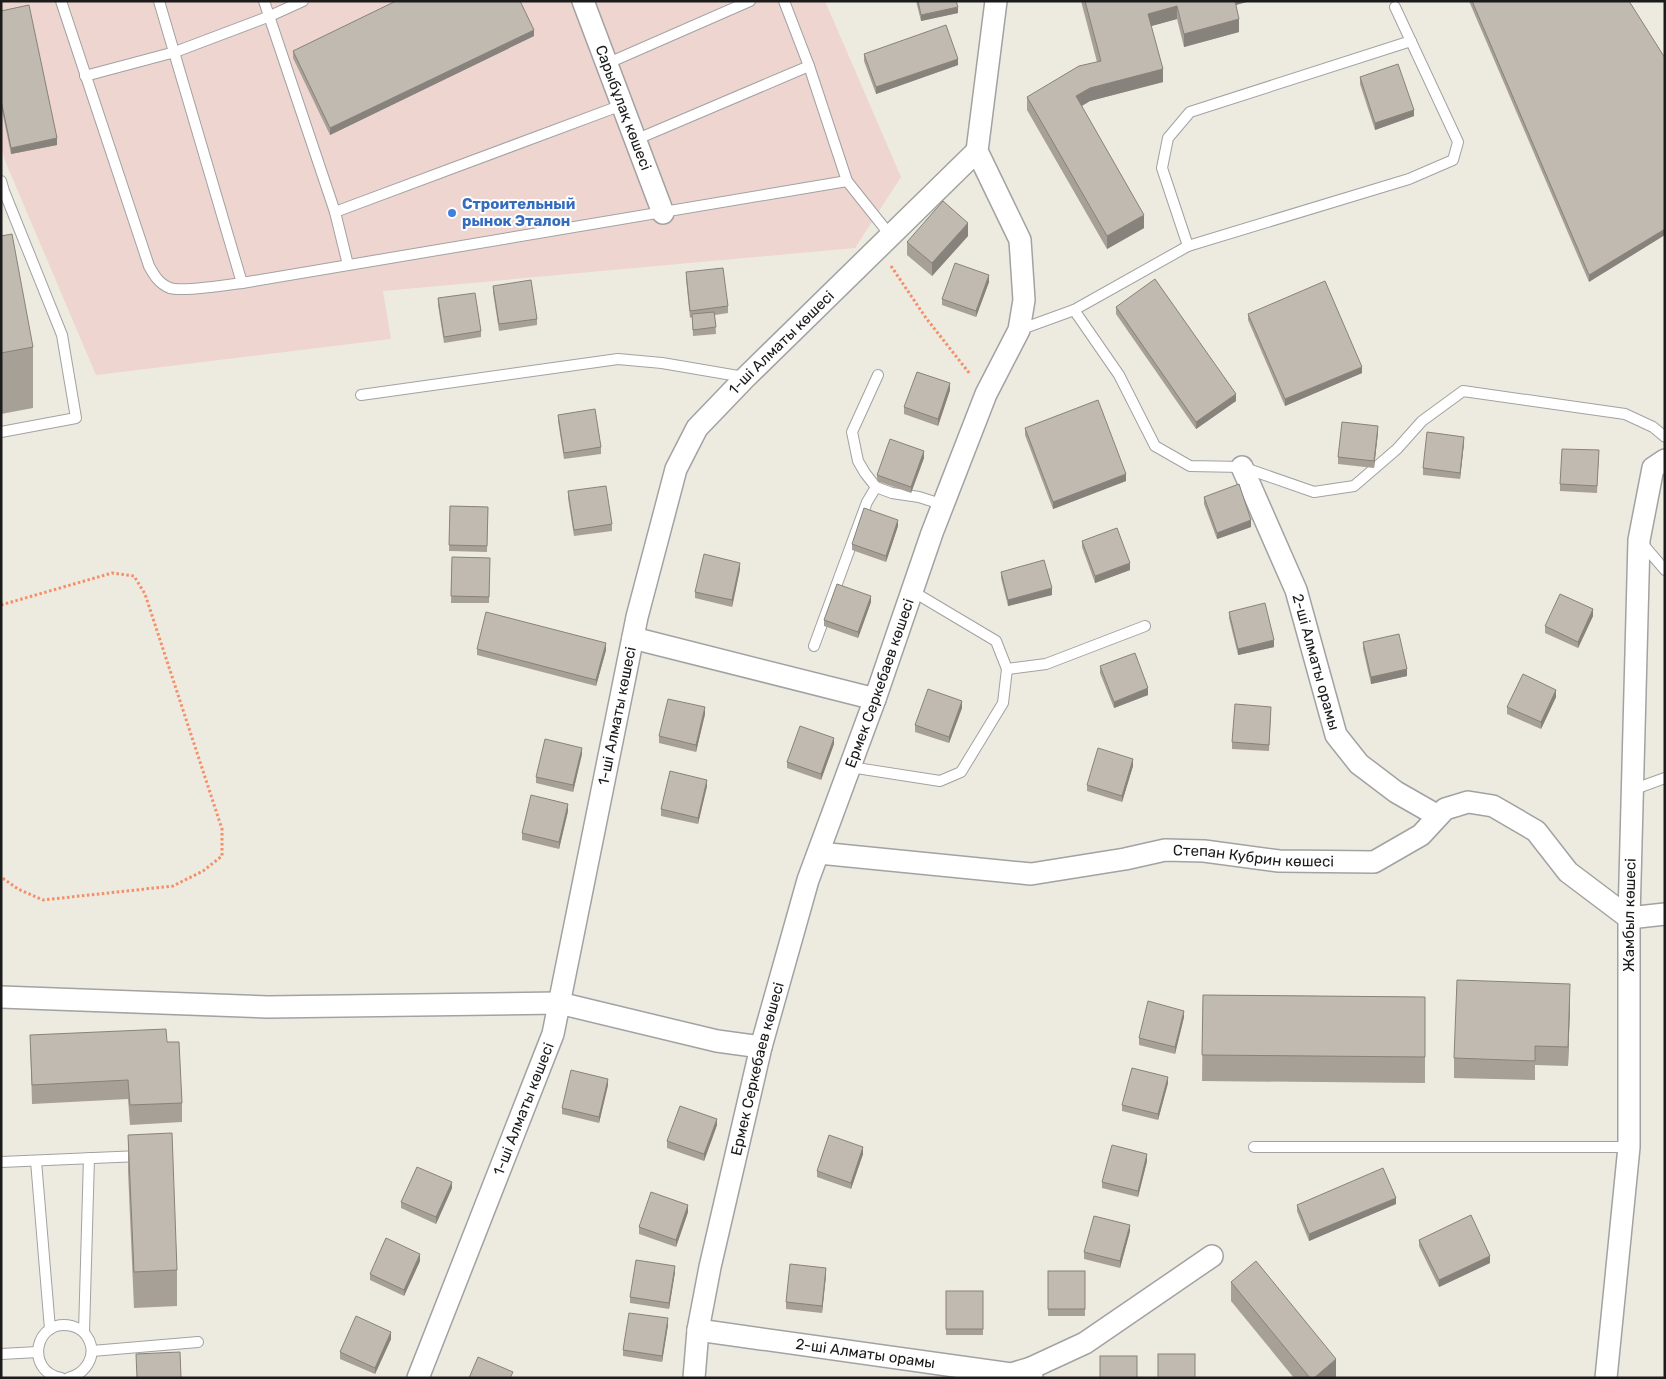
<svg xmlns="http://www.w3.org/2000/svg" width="1666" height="1379" viewBox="0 0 1666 1379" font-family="Rubik,sans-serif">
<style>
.commercial{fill:#eed5cf}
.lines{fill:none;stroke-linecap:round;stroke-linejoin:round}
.service-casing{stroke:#a2a2a2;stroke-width:12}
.minor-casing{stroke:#a2a2a2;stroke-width:24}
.path{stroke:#f68e68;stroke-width:3;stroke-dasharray:2.5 2.5;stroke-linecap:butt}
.service{stroke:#fff;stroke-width:10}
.minor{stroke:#fff;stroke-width:21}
.wall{fill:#a6a097}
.shaded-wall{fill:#87827b}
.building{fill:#c1bab0;stroke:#87827b}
.shop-dot{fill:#3f7fe0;stroke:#fff;stroke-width:2}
.labels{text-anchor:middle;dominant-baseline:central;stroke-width:4;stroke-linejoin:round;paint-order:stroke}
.street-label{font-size:15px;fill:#1b1b1b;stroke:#fff}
.shop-label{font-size:15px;font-weight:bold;fill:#366cbe;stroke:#fff;text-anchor:start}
</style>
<rect width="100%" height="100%" fill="#edeae0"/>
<!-- commercial -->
<path class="commercial" d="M1 1H825L901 177 855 248 383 291 391 339 96 375 6 163 1 147Z"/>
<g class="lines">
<defs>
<g id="service">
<path d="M61 1 149 266C154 275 159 284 170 288 182 292 228 285 242 283L847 181"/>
<path d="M159 1 242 283"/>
<path d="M264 1 335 212 348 265"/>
<path d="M784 1 809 66 847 181 890 235"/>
<path d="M606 64 750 1"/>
<path d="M85 76 175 52 270 16 303 1"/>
<path d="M635 140 809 66"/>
<path d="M1 181 4 191 62 335 76 418 1 432"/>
<path d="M335 212 622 105"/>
<path d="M1188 246 1162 168 1168 138 1190 112 1411 41"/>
<path d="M1074 310 1119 375 1155 446 1190 466 1242 467 1314 492 1354 486 1397 449 1422 421 1463 391 1625 414 1653 427 1665 437"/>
<path d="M1019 330 1074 310 1188 246 1409 179 1453 160 1458 142 1395 7"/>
<path d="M878 375 852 432 858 461 865 473 876 487 892 493 919 497 944 505"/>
<path d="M361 395 618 359 662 363 744 377"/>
<path d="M1641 542 1665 570"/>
<path d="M814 646 867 502 876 487"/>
<path d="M1007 669 1046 664 1145 626"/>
<path d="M850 767 940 781 961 772 1003 703 1007 669 996 641 912 591"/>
<path d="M1632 790 1665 778"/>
<path d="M1254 1147H1629"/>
<path d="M36 1161 50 1329"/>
<path d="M1 1162 140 1156"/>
<path d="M84 1332 89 1158"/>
<path d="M92 1351 198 1342"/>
<path d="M1 1354 38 1352"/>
<path d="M61 1378C24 1371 35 1317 72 1326 80 1328 86 1334 89 1340 97 1357 85 1374 68 1378"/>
</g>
<g id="minor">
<path id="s1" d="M583 1 663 213"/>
<path id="s2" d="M1242 467 1296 590 1336 735 1359 764 1396 792 1438 816"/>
<path d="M633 638 875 699"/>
<path id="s3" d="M819 853 1031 874 1125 859 1165 850 1204 851 1279 861 1374 862 1421 835 1445 809 1468 802 1493 806 1536 831 1568 872 1629 918 1665 914"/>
<path d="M1 997 268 1007 559 1003 717 1041 761 1047"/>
<path id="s4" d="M698 1330 1011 1374 1031 1368"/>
<path id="s5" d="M418 1378 553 1034 637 617 676 469 697 428 745 378 977 151"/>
<path id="s6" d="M694 1378 698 1330 710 1267 761 1047 808 880 875 699 932 533 986 394 1019 330 1024 300 1020 240 977 151 996 1"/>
<path d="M1032 1378 1031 1368 1085 1343 1212 1256"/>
<path id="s7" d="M1606 1378 1629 1147V918L1639 540 1653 468 1665 460"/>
</g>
</defs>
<!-- service casing -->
<use href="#service" class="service-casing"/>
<!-- minor casing -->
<use href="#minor" class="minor-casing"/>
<!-- path -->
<g class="path">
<path d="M891 266 926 318 970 374"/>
<path d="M1 605 112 573 134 576 145 594 222 829V856L203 871 173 886 43 900 18 889 1 877"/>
</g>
<!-- service -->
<use href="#service" class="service"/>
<!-- minor -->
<use href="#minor" class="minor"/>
</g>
<!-- wall -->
<g class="wall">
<path d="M916 1H956L958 13 921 21Z"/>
<path d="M1081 1H1250L1236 5 1239 32 1184 47 1177 19 1151 26 1163 82 1090 101 1082 106 1144 228 1107 249 1027 110V97L1097 62Z"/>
<path d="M1469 1H1629L1589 282Z"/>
<path d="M1 11 57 145 11 154 1 106Z"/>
<path d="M534 36 330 135 293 58V51Z"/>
<path d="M864 54 958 65 876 94 864 61Z"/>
<path d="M1360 77 1414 116 1375 130 1360 84Z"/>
<path d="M1 236 33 347V408L1 414Z"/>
<path d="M968 236 932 276 907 255V242Z"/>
<path d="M686 272 728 306V313L715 315 716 334 693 336 692 317 690 318 686 279Z"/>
<path d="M989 282 976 317 942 305V299Z"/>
<path d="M493 286 537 319V325L499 331 493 292Z"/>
<path d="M438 298 481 331V337L444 343 438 305Z"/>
<path d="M1116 307 1236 401 1196 429 1116 314Z"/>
<path d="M1248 314 1362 373 1285 406 1248 320Z"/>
<path d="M950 390 938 426 904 414V407Z"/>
<path d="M558 415 601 447V454L564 459 558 421Z"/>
<path d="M1025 428 1126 481 1053 509 1025 435Z"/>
<path d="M1378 432 1374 468 1338 464V457Z"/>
<path d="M1464 443 1460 479 1423 475V468Z"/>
<path d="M1599 450 1597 493 1560 491V484Z"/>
<path d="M924 458 911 493 877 481V475Z"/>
<path d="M568 491 612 524V531L574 536 568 498Z"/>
<path d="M1204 497 1251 527 1217 539 1204 504Z"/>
<path d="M450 506 488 507 487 552 449 551Z"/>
<path d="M898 526 886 562 852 550V544Z"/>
<path d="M1082 541 1130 570 1095 583 1082 547Z"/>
<path d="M452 557 490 558 489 603H451Z"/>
<path d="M740 569 732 607 695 598V592Z"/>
<path d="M1001 572 1052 595 1008 606 1001 578Z"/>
<path d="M871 602 858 638 824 626V620Z"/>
<path d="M1229 612 1274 647 1238 655 1229 618Z"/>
<path d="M1593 616 1578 648 1545 633V626Z"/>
<path d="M1363 642 1407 676 1371 684 1363 649Z"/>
<path d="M477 649 606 650 596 686 477 655Z"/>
<path d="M1100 666 1148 695 1114 708 1100 673Z"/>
<path d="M1556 697 1541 729 1507 714V707Z"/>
<path d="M962 708 949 743 915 732V725Z"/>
<path d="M1271 713 1269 751 1232 749V742Z"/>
<path d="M705 714 696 752 659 743V736Z"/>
<path d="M834 744 821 780 787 768V762Z"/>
<path d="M582 754 573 792 536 783V777Z"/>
<path d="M1133 766 1122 802 1087 791V785Z"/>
<path d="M707 786 698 824 661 816V809Z"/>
<path d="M568 811 559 849 522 840V833Z"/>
<path d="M1203 995 1425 997V1083L1202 1081Z"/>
<path d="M1570 1003 1568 1066 1535 1065V1080L1454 1078V1058Z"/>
<path d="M1184 1017 1175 1054 1139 1045V1038Z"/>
<path d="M30 1035 167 1042 182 1103V1122L130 1125 128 1099 32 1104Z"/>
<path d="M1168 1083 1158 1120 1122 1111V1105Z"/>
<path d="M608 1085 599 1123 562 1114V1108Z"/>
<path d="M717 1125 704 1161 667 1148V1141Z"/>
<path d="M128 1135 177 1270V1306L134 1308 128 1171Z"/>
<path d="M863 1154 851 1189 817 1177V1171Z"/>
<path d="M1147 1161 1138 1197 1102 1188V1182Z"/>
<path d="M452 1188 436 1224 401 1208V1202Z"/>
<path d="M1396 1204 1309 1241 1297 1211V1205Z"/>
<path d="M688 1212 676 1247 639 1234V1227Z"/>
<path d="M1130 1231 1120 1268 1084 1259V1252Z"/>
<path d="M1419 1240 1490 1263 1439 1287 1419 1246Z"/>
<path d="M420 1261 404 1296 370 1280V1274Z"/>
<rect x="1048" y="1271" width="37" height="45"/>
<path d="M675 1272 669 1309 630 1303V1297Z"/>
<path d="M826 1275 822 1313 786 1309V1302Z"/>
<path d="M1231 1282 1336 1378H1294L1231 1301Z"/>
<rect x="946" y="1291" width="37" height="44"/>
<path d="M668 1325 662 1362 623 1356V1350Z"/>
<path d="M391 1339 375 1374 340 1359V1352Z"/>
</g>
<!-- shaded-wall -->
<g class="shaded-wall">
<path d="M1232 1H1250L1232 6Z"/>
<path d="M1177 6V19L1148 27V14Z"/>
<path d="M958 7V13L921 21V15Z"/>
<path d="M1239 19V32L1184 47V34Z"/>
<path d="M534 30V36L330 135V128Z"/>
<path d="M958 59V65L876 94V87Z"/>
<path d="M1163 69V82L1090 101 1076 109V96L1090 88Z"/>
<path d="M1414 110V116L1375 130V123Z"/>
<path d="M57 138V145L11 154V148Z"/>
<path d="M1144 215V228L1107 249V236Z"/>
<path d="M968 223V236L932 276V263Z"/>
<path d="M1665 229V235L1589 282V275Z"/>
<path d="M989 275V282L976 317V311Z"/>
<path d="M1362 367V373L1285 406V399Z"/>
<path d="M950 383V390L938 426V419Z"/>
<path d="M1236 394V401L1196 429V422Z"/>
<path d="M1378 426V432L1374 468V461Z"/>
<path d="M1464 437V443L1460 479V473Z"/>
<path d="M924 451V458L911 493V487Z"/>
<path d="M1126 474V481L1053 509V502Z"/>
<path d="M898 520V526L886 562V556Z"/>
<path d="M1251 520V527L1217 539V533Z"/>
<path d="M740 563V569L732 607V600Z"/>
<path d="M1130 563V570L1095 583V576Z"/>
<path d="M1052 588V595L1008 606V600Z"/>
<path d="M871 596V602L858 638V632Z"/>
<path d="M1593 609V616L1578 648V642Z"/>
<path d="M1274 640V647L1238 655V649Z"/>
<path d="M606 643V650L596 686V680Z"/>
<path d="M1407 669V676L1371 684V677Z"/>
<path d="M1148 688V695L1114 708V702Z"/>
<path d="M1556 690V697L1541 729V722Z"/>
<path d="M962 701V708L949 743V737Z"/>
<path d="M705 707V714L696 752V745Z"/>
<path d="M834 738V744L821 780V774Z"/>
<path d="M582 748V754L573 792V785Z"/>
<path d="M1133 759V766L1122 802V796Z"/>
<path d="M707 780V786L698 824V818Z"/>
<path d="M568 804V811L559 849V842Z"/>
<path d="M1570 984V1003L1568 1066V1047Z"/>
<path d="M1184 1011V1017L1175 1054V1047Z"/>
<path d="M1168 1077V1083L1158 1120V1114Z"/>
<path d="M608 1079V1085L599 1123V1117Z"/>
<path d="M717 1119V1125L704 1161V1154Z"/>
<path d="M863 1147V1154L851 1189V1183Z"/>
<path d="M1147 1154V1161L1138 1197V1191Z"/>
<path d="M452 1182V1188L436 1224V1217Z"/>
<path d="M1396 1198V1204L1309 1241V1234Z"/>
<path d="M688 1205V1212L676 1247V1240Z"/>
<path d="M1130 1225V1231L1120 1268V1261Z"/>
<path d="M420 1254V1261L404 1296V1290Z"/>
<path d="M1490 1256V1263L1439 1287V1280Z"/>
<path d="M675 1266V1272L669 1309V1303Z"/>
<path d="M826 1268V1275L822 1313V1306Z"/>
<path d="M668 1318V1325L662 1362V1356Z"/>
<path d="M391 1332V1339L375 1374V1368Z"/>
<path d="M1336 1359V1378H1314Z"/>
</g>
<!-- building -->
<g class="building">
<path d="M396 1H520L534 30 330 128 293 51Z"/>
<path d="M918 1H956L958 7 921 15Z"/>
<path d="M1085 1H1235L1239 19 1184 34 1177 6 1148 14 1163 69 1090 88 1076 96 1144 215 1107 236 1027 97 1079 66 1101 61Z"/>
<path d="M1472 1H1629L1665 58V229L1589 275Z"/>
<path d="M29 5 57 138 11 148 1 100V11Z"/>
<path d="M946 25 958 59 876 87 864 54Z"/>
<path d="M1398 64 1414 110 1375 123 1360 77Z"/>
<path d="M943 201 968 223 932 263 907 242Z"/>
<path d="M12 234 33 347 1 353V236Z"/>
<path d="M955 263 989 275 976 311 942 299Z"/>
<path d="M723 268 728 306 690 311 686 272Z"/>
<path d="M1155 279 1236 394 1196 422 1116 307Z"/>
<path d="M531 280 537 319 499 324 493 286Z"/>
<path d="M1325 281 1362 367 1285 399 1248 314Z"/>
<path d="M475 293 481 331 444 337 438 298Z"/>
<path d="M714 312 716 327 693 330 692 314Z"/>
<path d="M917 372 950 383 938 419 904 407Z"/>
<path d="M1098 400 1126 474 1053 502 1025 428Z"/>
<path d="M595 409 601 447 564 453 558 415Z"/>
<path d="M1342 422 1378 426 1374 461 1338 457Z"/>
<path d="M1427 432 1464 437 1460 473 1423 468Z"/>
<path d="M890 439 924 451 911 487 877 475Z"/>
<path d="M1562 449 1599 450 1597 486 1560 484Z"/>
<path d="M1239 484 1251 520 1217 533 1204 497Z"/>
<path d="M606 486 612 524 574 530 568 491Z"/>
<path d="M450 506 488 507 487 546 449 545Z"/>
<path d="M864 508 898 520 886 556 852 544Z"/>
<path d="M1117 528 1130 563 1095 576 1082 541Z"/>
<path d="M704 554 740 563 732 600 695 592Z"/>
<path d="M452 557 490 558 489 597 451 596Z"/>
<path d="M1044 560 1052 588 1008 600 1001 572Z"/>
<path d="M837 584 871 596 858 632 824 620Z"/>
<path d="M1560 594 1593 609 1578 642 1545 626Z"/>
<path d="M1265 603 1274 640 1238 649 1229 612Z"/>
<path d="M486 612 606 643 596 680 477 649Z"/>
<path d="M1399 634 1407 669 1371 677 1363 642Z"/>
<path d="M1135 653 1148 688 1114 702 1100 666Z"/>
<path d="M1523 674 1556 690 1541 722 1507 707Z"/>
<path d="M928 689 962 701 949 737 915 725Z"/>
<path d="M668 699 705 707 696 745 659 736Z"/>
<path d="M1235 704 1271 707 1269 745 1232 742Z"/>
<path d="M800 726 834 738 821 774 787 762Z"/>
<path d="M545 739 582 748 573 785 536 777Z"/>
<path d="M1098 748 1133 759 1122 796 1087 785Z"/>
<path d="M670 771 707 780 698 818 661 809Z"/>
<path d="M531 795 568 804 559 842 522 833Z"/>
<path d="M1457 980 1570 984 1568 1047 1535 1046V1061L1454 1058Z"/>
<path d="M1203 995 1425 997V1057L1202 1055Z"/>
<path d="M1148 1001 1184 1011 1175 1047 1139 1038Z"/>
<path d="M166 1029 167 1042H179L182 1103 130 1105 128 1080 32 1085 30 1035Z"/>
<path d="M1132 1068 1168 1077 1158 1114 1122 1105Z"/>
<path d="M571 1070 608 1079 599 1117 562 1108Z"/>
<path d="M680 1106 717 1119 704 1154 667 1141Z"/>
<path d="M172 1133 177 1270 134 1272 128 1135Z"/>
<path d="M829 1135 863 1147 851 1183 817 1171Z"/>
<path d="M1112 1145 1147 1154 1138 1191 1102 1182Z"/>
<path d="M417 1167 452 1182 436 1217 401 1202Z"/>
<path d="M1383 1168 1396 1198 1309 1234 1297 1205Z"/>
<path d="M651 1192 688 1205 676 1240 639 1227Z"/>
<path d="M1471 1215 1490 1256 1439 1280 1419 1240Z"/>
<path d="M1094 1216 1130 1225 1120 1261 1084 1252Z"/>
<path d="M386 1238 420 1254 404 1290 370 1274Z"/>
<path d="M636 1260 675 1266 669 1303 630 1297Z"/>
<path d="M1256 1261 1336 1359 1314 1378H1310L1231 1282Z"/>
<path d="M790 1264 826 1268 822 1306 786 1302Z"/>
<rect x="1048" y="1271" width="37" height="38"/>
<rect x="946" y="1291" width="37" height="38"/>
<path d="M629 1313 668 1318 662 1356 623 1350Z"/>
<path d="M356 1316 391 1332 375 1368 340 1352Z"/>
<path d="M180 1352 181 1378H137L136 1354Z"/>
<rect x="1158" y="1354" width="37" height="24"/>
<rect x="1100" y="1356" width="37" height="22"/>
<path d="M478 1357 513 1372 510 1378H469Z"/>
</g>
<!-- markers -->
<circle class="shop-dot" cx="452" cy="213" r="5"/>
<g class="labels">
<!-- street labels -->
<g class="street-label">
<text stroke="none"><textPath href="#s1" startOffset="114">Сарыбұлақ көшесі</textPath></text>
<text stroke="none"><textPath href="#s5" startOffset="1114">1-ші Алматы көшесі</textPath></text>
<text stroke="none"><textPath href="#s2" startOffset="209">2-ші Алматы орамы</textPath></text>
<text stroke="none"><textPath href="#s6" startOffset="721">Ермек Серкебаев көшесі</textPath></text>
<text stroke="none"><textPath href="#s5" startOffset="694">1-ші Алматы көшесі</textPath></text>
<text stroke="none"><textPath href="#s3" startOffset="438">Степан Кубрин көшесі</textPath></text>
<text stroke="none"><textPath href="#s7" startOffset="464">Жамбыл көшесі</textPath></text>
<text stroke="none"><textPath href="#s6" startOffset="316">Ермек Серкебаев көшесі</textPath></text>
<text stroke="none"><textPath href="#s5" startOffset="289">1-ші Алматы көшесі</textPath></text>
<text stroke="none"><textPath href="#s4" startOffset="169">2-ші Алматы орамы</textPath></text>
</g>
<!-- shop labels -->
<g class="shop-label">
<text x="462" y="204">Строительный<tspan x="462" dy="17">рынок Эталон</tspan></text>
</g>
</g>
<!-- border -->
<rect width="1666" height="1379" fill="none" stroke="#1b1b1b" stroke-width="5"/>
</svg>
